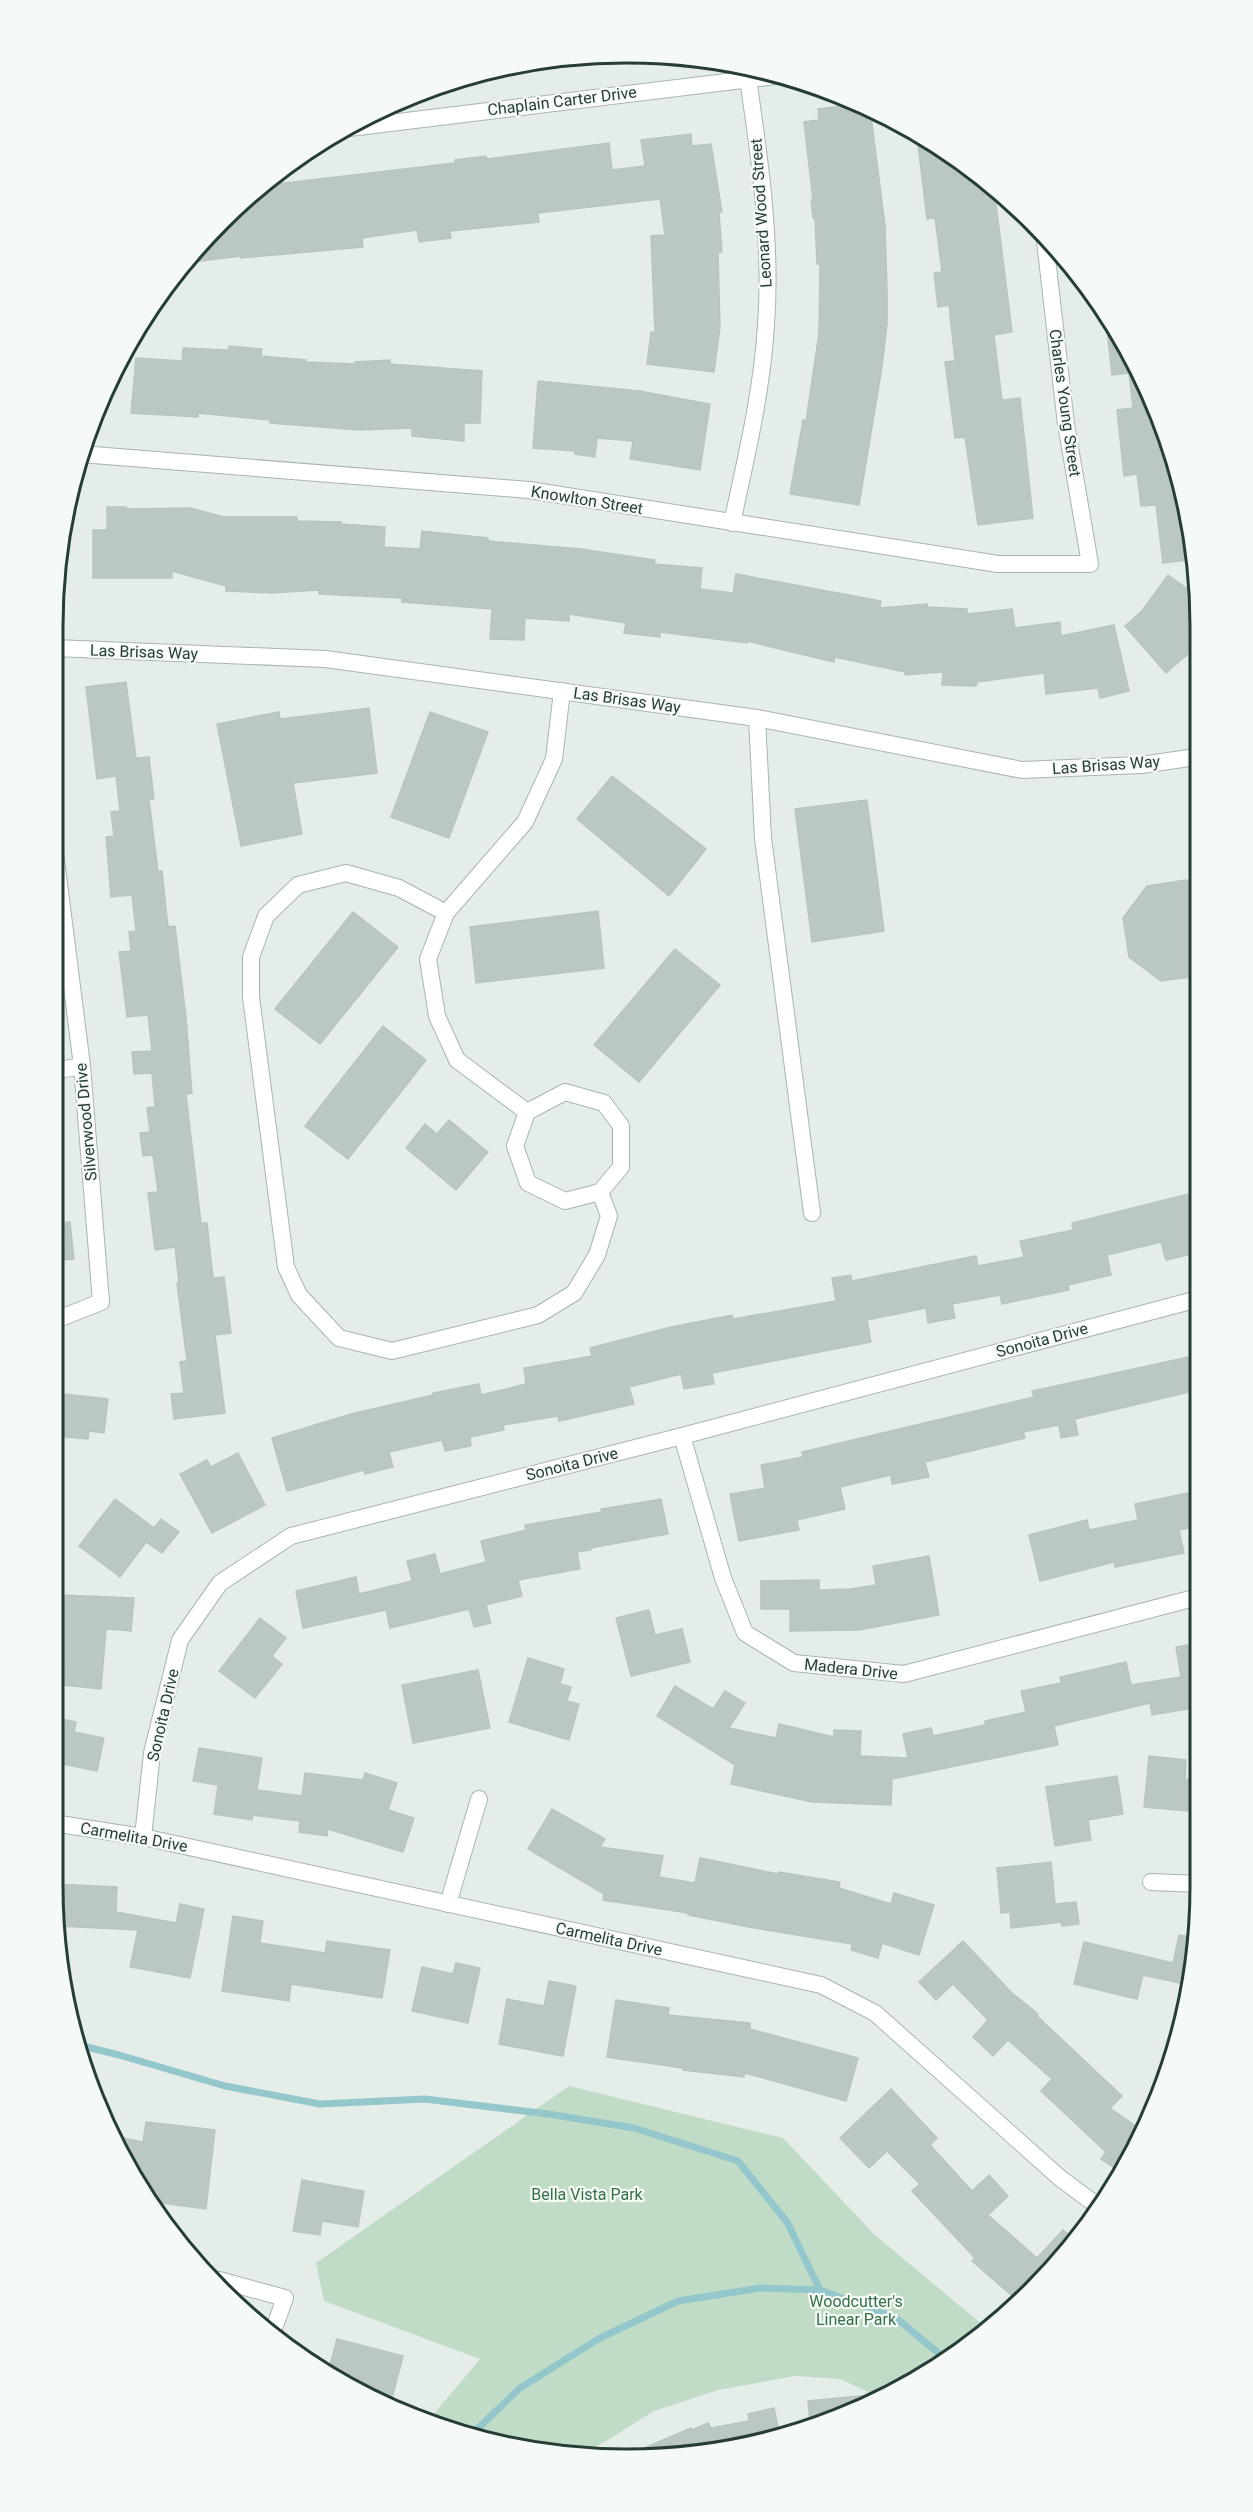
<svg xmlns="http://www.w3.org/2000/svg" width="1253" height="2512" viewBox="0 0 1253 2512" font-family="Roboto,sans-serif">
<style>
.green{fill:#c0dcc6}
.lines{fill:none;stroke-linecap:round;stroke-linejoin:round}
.stream{stroke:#93c7cc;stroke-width:7}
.building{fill:#bbc7c2;stroke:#b8c6bf;stroke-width:1.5}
.minor-casing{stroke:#a8b5af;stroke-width:18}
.minor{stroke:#fff;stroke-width:16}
.labels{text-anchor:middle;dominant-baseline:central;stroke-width:4.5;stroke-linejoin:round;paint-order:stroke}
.street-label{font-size:16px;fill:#263d35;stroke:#f6faf7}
.park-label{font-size:16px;fill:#347048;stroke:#f6faf7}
.rim{fill:none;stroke:#263d35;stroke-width:3}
</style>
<rect width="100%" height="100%" fill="#e5ede9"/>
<!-- green -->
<path class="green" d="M569 2086 783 2138 875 2235 984 2326 883 2399 840 2379 795 2376 718 2390 654 2411 590 2451 514 2448 427 2422 480 2359 324 2301 316 2263Z"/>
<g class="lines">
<!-- stream -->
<g class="stream">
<path d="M79 2045 119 2055 225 2086 320 2104 425 2099 548 2114 634 2128 738 2161 787 2222 820 2290"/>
<path d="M471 2435 520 2388 600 2338 678 2301 760 2288 820 2290 896 2318 942 2356"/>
</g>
</g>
<!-- building -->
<g class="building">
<path d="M859 104 870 108 885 226 887 289V324L882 367 859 505 790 494 803 420 806 421 819 333 820 264H817L815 218H813L811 200H813L804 122 819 120 818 109Z"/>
<path d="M691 134 692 146 711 144 722 212 719 213 722 252 718 253 720 327 714 372 647 364 651 332 655 333 651 236 665 235 660 199 538 213 539 222 450 231 451 238 419 242 417 230 362 238 363 247 241 258V256L185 263 248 195 260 186 455 163V160L486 156 487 159 609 143 612 170 645 166 641 140Z"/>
<path d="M917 136 994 188 1012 332 994 335 1002 400 1020 398 1033 518 978 525 965 437 955 438 945 362 955 361 949 305 938 307 934 273 942 272 935 218 927 219Z"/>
<path d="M1105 312 1157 407 1196 559 1163 563 1156 505 1141 506 1137 474 1124 476 1117 410 1133 408 1129 373 1112 375Z"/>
<path d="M229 346 262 349 261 356 306 360V362L355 364V362L390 360V364L482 371 480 423H464V441L412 436V428L359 430 270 423V420L198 413V417L131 413 136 358 182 361 183 348 228 350Z"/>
<path d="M538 381 639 391 710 404 700 470 630 459 633 441 597 438 595 457 575 454V451L533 448Z"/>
<path d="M107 507H126L127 509 191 508 224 517H297V521L341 522V524L385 527 384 547 420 549 422 531 488 538V541L581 549 655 560 654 564 702 568 700 589 733 593 736 574 881 601 880 608 927 604V607L967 609V614L1012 609 1015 628 1060 622 1061 636 1114 625 1129 691 1100 698 1098 688 1046 694 1044 673 977 682 976 686 942 685 943 672 905 675V672L835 657 834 662 747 641V643L660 632V637L624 633 626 623 569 614V621L525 618 524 640 490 639 492 609 402 602V598L319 594V590L271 593 226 591V586L172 571V578H93V530H107Z"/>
<path d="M1168 575 1196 595V647L1166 673 1125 626 1142 611Z"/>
<path d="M126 682 136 758 149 757 154 799H149L158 871H162L168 927 175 926 186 1017 192 1093 186 1094 201 1223H207L213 1278 224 1277 231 1333 215 1335 225 1413 174 1419 171 1394 184 1393 180 1362 187 1361 177 1283H179L175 1247 155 1250 148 1193 158 1192 153 1155 143 1156 140 1133 150 1132 147 1108 155 1107 152 1073 134 1074 132 1052 152 1051 148 1015 127 1017 119 952 131 951 129 932 136 931 132 895 111 897 106 837 114 836 111 812 120 811 116 776 97 779 86 687Z"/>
<path d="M369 708 377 773 293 783 302 834 241 846 217 724 279 712 280 719Z"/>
<path d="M430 712 488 732 449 838 391 817Z"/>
<path d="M612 776 706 849 669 896 577 819Z"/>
<path d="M867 800 884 931 812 942 795 809Z"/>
<path d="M1186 880 1197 887V976L1161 981 1129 957 1123 918 1147 886Z"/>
<path d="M598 911 604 968 476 983 470 927Z"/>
<path d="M353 912 398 947 320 1044 275 1009Z"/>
<path d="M675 949 720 985 639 1082 594 1045Z"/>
<path d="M383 1026 426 1060 348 1159 305 1126Z"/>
<path d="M449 1120 488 1152 456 1190 406 1148 425 1124 437 1134Z"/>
<path d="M1197 1192V1233L1187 1235 1192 1254 1166 1260 1161 1242 1107 1255 1111 1275 1068 1285 1069 1290 1002 1304 1000 1295 952 1304 955 1318 928 1323 926 1308 867 1320 871 1342 712 1373 714 1384 684 1389 681 1374 629 1387 634 1404 559 1421 558 1416 503 1425 504 1430 470 1437 471 1446 445 1451 442 1440 389 1452 393 1467 365 1474 364 1470 287 1491 272 1438 351 1414 433 1395V1393L479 1384 481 1395 514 1387 526 1384 524 1368 592 1356 590 1348 671 1327 732 1315 733 1319 836 1301 832 1278 851 1275 852 1281 976 1256 978 1266 1024 1257 1020 1241 1073 1230 1072 1223Z"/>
<path d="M70 1222 74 1259 53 1261V1224Z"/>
<path d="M1198 1355V1390L1075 1419 1078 1435 1061 1438 1059 1425 1023 1432 1025 1438 925 1462 929 1477 892 1484 891 1475 840 1487 845 1509 797 1520 799 1530 739 1541 730 1494 765 1488 761 1465 803 1457 802 1452 1034 1397 1032 1391Z"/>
<path d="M53 1393 108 1399 104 1433 89 1431 88 1439 53 1436Z"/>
<path d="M238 1453 265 1505 212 1533 180 1474 207 1460 211 1467Z"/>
<path d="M1198 1491V1526L1179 1530 1184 1553 1115 1567 1114 1562 1040 1581 1029 1535 1087 1520 1089 1530 1138 1520 1135 1504Z"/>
<path d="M115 1499 154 1528 161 1519 179 1532 162 1553 146 1542 120 1577 79 1546Z"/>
<path d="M661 1499 668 1534 590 1548 591 1550 577 1552 580 1569 518 1580 522 1596 486 1605 491 1623 474 1627 469 1609 390 1628 386 1610 303 1628 296 1591 356 1577 359 1594 412 1581 407 1561 435 1554 440 1574 486 1562 481 1541 526 1530 525 1525 602 1512 601 1509Z"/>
<path d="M929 1556 939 1615 859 1630 790 1631V1609H761V1581L819 1580V1590L850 1589 876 1585 873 1566Z"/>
<path d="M60 1595 134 1598 131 1631 106 1629 101 1689 63 1685 65 1667H54Z"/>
<path d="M649 1610 655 1635 682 1629 690 1662 631 1676 616 1618Z"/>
<path d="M260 1618 286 1638 272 1656 282 1664 255 1698 219 1671Z"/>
<path d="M1199 1643V1707L1152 1715 1150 1703 1054 1726 1058 1745 892 1779 891 1805 812 1802 731 1784 735 1765 657 1716 675 1686 713 1709 725 1691 745 1703 729 1728 776 1738 779 1724 834 1737V1730L861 1731 860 1756 908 1758 903 1734 931 1728 933 1736 985 1725V1721L1026 1712 1021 1691 1061 1683 1060 1677 1126 1662 1131 1685 1181 1677 1176 1647Z"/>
<path d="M528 1658 564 1669 560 1684 571 1687 567 1701 579 1704 569 1740 509 1722Z"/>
<path d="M478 1670 490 1728 413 1743 402 1685Z"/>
<path d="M53 1717 76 1722 74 1732 104 1738 97 1771 53 1762Z"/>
<path d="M199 1748 262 1758 257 1790 302 1796 305 1773 363 1780 365 1773 397 1783 388 1810 414 1818 403 1852 328 1829 327 1836 299 1832 300 1821 253 1815 252 1820 214 1814 218 1785 193 1781Z"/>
<path d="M1149 1756 1186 1760 1185 1779 1199 1781V1812L1144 1807Z"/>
<path d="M1117 1776 1123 1814 1088 1820 1091 1840 1055 1846 1046 1787Z"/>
<path d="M552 1809 605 1839 600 1847 663 1856 659 1877 695 1883 700 1858 778 1874 779 1872 840 1882 839 1888 891 1904 894 1893 934 1905 919 1955 882 1943 878 1958 851 1950 852 1944 749 1927 688 1915V1913L603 1900 604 1894 528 1849Z"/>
<path d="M1051 1862 1055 1904 1076 1902 1079 1924 1062 1926 1061 1922 1011 1928 1010 1912 1001 1913 997 1868Z"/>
<path d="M52 1884 117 1887 116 1912 176 1923 180 1904 204 1909 190 1978 130 1967 138 1930 59 1926Z"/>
<path d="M233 1916 263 1921 260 1943 325 1953 327 1941 390 1950 382 1998 291 1984 289 2001 222 1991Z"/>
<path d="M1179 1935 1197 1938 1189 1985 1143 1975 1137 1999 1074 1984 1084 1942 1173 1963Z"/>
<path d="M963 1941 1012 1993 1038 2014 1037 2016 1122 2096 1110 2108 1144 2132 1119 2171 1101 2159 1106 2152 1041 2091 1052 2079 1008 2040 993 2056 973 2037 988 2020 953 1984 936 2000 919 1982Z"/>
<path d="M456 1963 480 1968 468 2023 412 2011 422 1967 453 1974Z"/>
<path d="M549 1981 576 1986 563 2056 499 2044 507 1999 544 2006Z"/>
<path d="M616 2000 669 2008 668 2015 750 2023V2029L858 2058 846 2101 745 2073 744 2077 683 2070V2068L607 2057Z"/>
<path d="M891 2089 937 2138 930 2145 972 2191 989 2175 1008 2196 988 2215 1037 2258 1063 2230 1072 2237 1033 2291 1018 2301 972 2261 975 2258 912 2191 920 2184 887 2151 869 2168 840 2138Z"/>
<path d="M146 2122 215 2130 206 2209 154 2202 119 2137 143 2142Z"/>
<path d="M302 2180 364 2191 358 2227 322 2221 320 2235 293 2231Z"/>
<path d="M337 2339 403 2356 392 2398 357 2389 328 2373Z"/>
<path d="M870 2395 872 2403 810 2422 808 2401Z"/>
<path d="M774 2408 779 2431 701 2455 635 2452 691 2428 692 2430 708 2423 711 2428 749 2421 748 2414Z"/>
</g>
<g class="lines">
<defs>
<g id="minor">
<path d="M341 129 783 75"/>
<path d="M81 454 529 490 998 564H1090L1066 424 1045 241"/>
<path d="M732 523C746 458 762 392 766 325 772 243 760 160 748 79"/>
<path d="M54 648 325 659 757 718 1022 770 1141 765 1196 757"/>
<path d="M757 718 763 838 812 1213"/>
<path d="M446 913 399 888 346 873 298 885 266 916 251 957V997L286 1267 299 1295 339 1338 392 1351 538 1315 574 1293 597 1255 609 1216 600 1192"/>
<path d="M53 1071 82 1066"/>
<path d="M565 1092 604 1103 621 1126V1167L600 1192 565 1201 528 1183 515 1146 527 1112Z"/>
<path d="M527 1112 457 1060 437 1016 428 959 446 913 525 822 554 759 562 691"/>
<path d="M53 1321 101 1302 82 1066 53 836"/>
<path d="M682 1436 723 1578 745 1633 794 1663 904 1674 1198 1597"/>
<path d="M53 1823 143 1837 821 1985 875 2013 1060 2178 1095 2204"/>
<path d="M143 1837 152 1753 180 1640 220 1583 291 1536 682 1436 1198 1299"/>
<path d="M1151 1882 1199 1884"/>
<path d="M448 1904 479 1799"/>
<path d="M219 2280 285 2298 273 2331"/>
</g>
</defs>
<!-- minor casing -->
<use href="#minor" class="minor-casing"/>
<!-- minor -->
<use href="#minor" class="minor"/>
</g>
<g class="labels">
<!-- street labels -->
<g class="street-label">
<text transform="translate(562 101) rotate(-7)">Chaplain Carter Drive</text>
<text transform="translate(761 213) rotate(-94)">Leonard Wood Street</text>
<text transform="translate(1065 403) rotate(82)">Charles Young Street</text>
<text transform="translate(587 500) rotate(9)">Knowlton Street</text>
<text transform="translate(144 652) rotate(2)">Las Brisas Way</text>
<text transform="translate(627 700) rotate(8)">Las Brisas Way</text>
<text transform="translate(1106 765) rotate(-4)">Las Brisas Way</text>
<text transform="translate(86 1122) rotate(-95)">Silverwood Drive</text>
<text transform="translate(1042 1340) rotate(-15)">Sonoita Drive</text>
<text transform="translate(572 1464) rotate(-14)">Sonoita Drive</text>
<text transform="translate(851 1669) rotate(6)">Madera Drive</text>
<text transform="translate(163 1715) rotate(-77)">Sonoita Drive</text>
<text transform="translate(134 1837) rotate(10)">Carmelita Drive</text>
<text transform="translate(609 1939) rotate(12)">Carmelita Drive</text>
</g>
<!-- park labels -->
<g class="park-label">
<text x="587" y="2194">Bella Vista Park</text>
<text x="856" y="2301">Woodcutter's<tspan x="856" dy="18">Linear Park</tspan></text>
</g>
</g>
<!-- crop -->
<path d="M0 0H1253V2512H0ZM626 63H627A563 563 0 0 1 1190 626V1886A563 563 0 0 1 627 2449H626A563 563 0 0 1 63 1886V626A563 563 0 0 1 626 63Z" fill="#f6faf7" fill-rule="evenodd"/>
<path class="rim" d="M626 63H627A563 563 0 0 1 1190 626V1886A563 563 0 0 1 627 2449H626A563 563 0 0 1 63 1886V626A563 563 0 0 1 626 63Z"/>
</svg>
